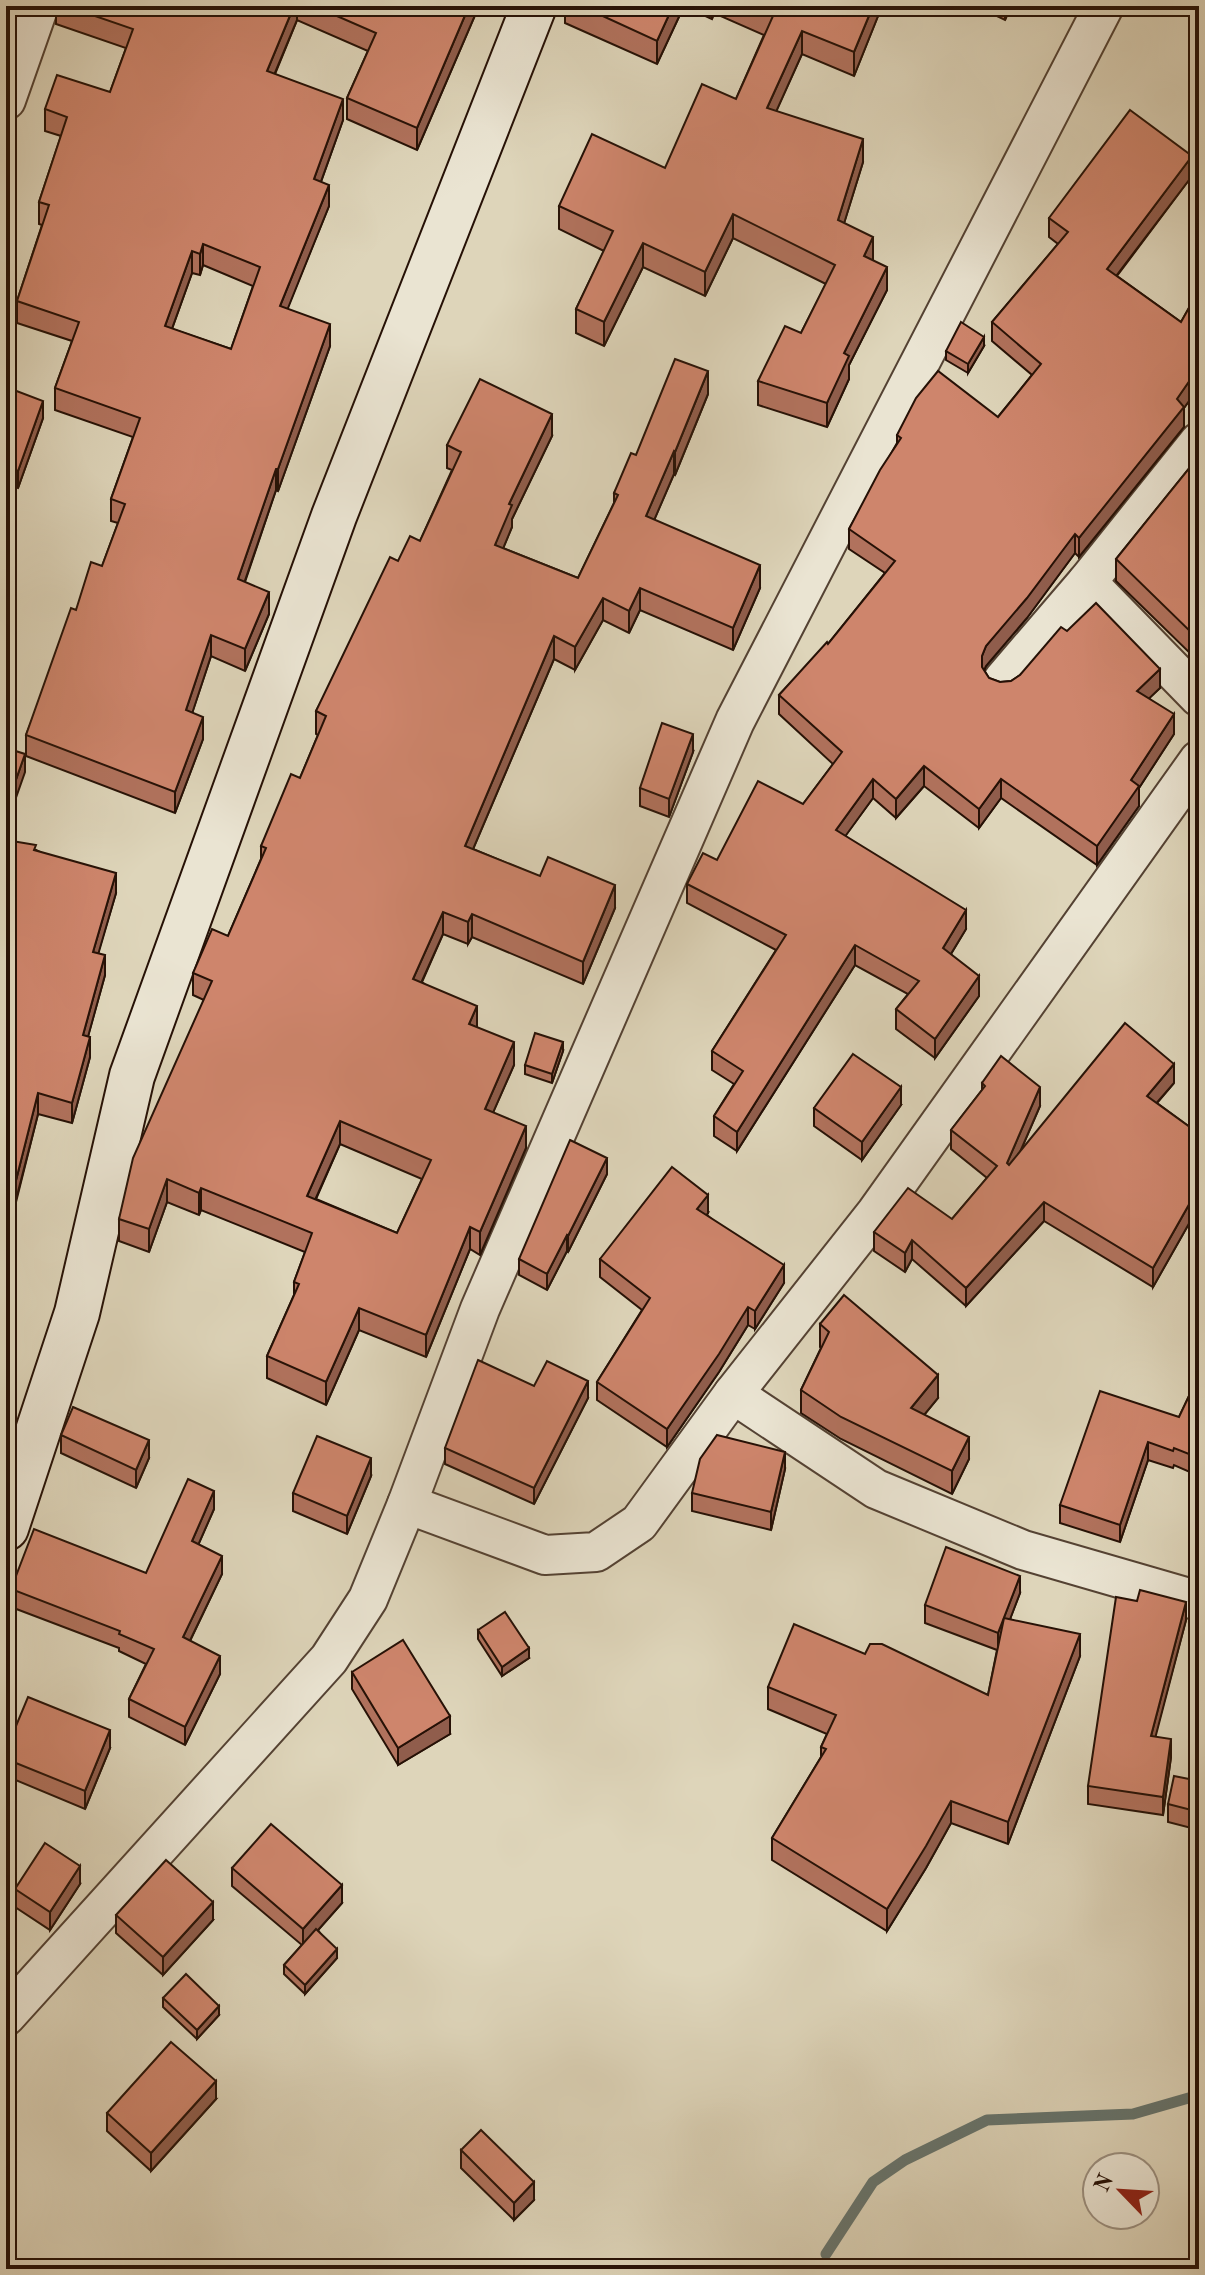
<svg xmlns="http://www.w3.org/2000/svg" width="1205" height="2275" viewBox="0 0 1205 2275" font-family="'Old Standard TT',serif">
<style>
.lines{fill:none;stroke-linecap:round;stroke-linejoin:round}
.stream{stroke:#67756e;stroke-width:11}
.street-casing{stroke:#544233;stroke-width:42}
.secondary-casing{stroke:#261106;stroke-width:48}
.street{stroke:#eae4d2;stroke-width:38}
.secondary{stroke:#eae4d2;stroke-width:44}
.wall{fill:#b1725d;stroke:#261106;stroke-width:2;fill-rule:evenodd}
.shaded-wall{fill:#905d4c;stroke:#261106;stroke-width:2}
.building{fill:#ce856c;stroke:#261106;stroke-width:2;fill-rule:evenodd}
</style>
<rect width="100%" height="100%" fill="#ded5ba"/>
<filter id="stains"><feTurbulence type="fractalNoise" baseFrequency=".0025" numOctaves="4"/><feColorMatrix values="0 0 0 0 .2 0 0 0 0 .09 0 0 0 0 .02 0 0 0 .5 -.17"/></filter>
<radialGradient id="worn" r=".72"><stop offset=".6" stop-color="#630" stop-opacity="0"/><stop offset="1" stop-color="#630" stop-opacity=".3"/></radialGradient>
<g class="lines">
<!-- stream -->
<path class="stream" d="M826 2254 873 2182 905 2160 987 2120 1133 2114 1199 2095"/>
<defs>
<g id="street">
<path d="M6 100 39 6"/>
<path d="M1087 582 1199 442"/>
<path d="M1003 680 1087 582 1199 697"/>
<path d="M733 1394 876 1489 1023 1550 1199 1601"/>
<path d="M407 1504 545 1555 596 1552 639 1523 733 1394 876 1213 1199 760"/>
<path d="M6 2016 329 1659 368 1599 407 1504 480 1309 735 721 1104 6"/>
</g>
<path id="secondary" d="M6 1528 77 1313 132 1076 334 516 534 6"/>
</defs>
<!-- street casing -->
<use href="#street" class="street-casing"/>
<!-- secondary casing -->
<use href="#secondary" class="secondary-casing"/>
<!-- street -->
<use href="#street" class="street"/>
<!-- secondary -->
<use href="#secondary" class="secondary"/>
</g>
<!-- wall -->
<g class="wall">
<path d="M56 6H479L417 150 347 119V98L368 51 297 20 275 74 343 120 321 182 329 206 287 309 330 346 278 491 276 490 245 582 269 614 245 671 211 656 192 713 203 739 175 813 26 756V735L76 610 102 566 118 523 111 521V499L133 437 55 410V388L72 341 17 323V301L42 225 39 224V202L61 136 45 131V109L110 92 126 48 56 24ZM203 265 253 286 231 349 172 329 192 273 200 275Z"/>
<path d="M565 6H882L854 76 802 54 776 111 863 162 844 223 873 260 887 290 849 365V379L827 427 758 405V381L801 333 826 284 733 238 705 296 643 267 604 346 576 333V309L604 251 559 229V206L665 168 736 99 764 35 714 13 712 19 684 6 657 64 565 23Z"/>
<path d="M976 6H1011L1005 20Z"/>
<path d="M1192 176 1117 276 1181 322 1199 290V387L1184 408V427L1079 557 1075 553 1027 618 986 666 984 670 989 678 1000 682 1011 681 1020 675 1067 631 1160 688 1149 698 1174 734 1139 788V806L1097 865 1001 798 979 828 924 786 896 818 873 798 845 836 966 929 951 954 979 996 935 1058 896 1029V1009L908 994 855 965 737 1151 714 1136V1116L734 1084 712 1070V1051L776 950 687 903V884L717 860 803 804 833 764 779 714V695L828 644 885 573 849 549V529L897 443V435L998 417 1032 375 992 341V322L1058 244 1049 237V218Z"/>
<path d="M984 346 968 373 946 360V351Z"/>
<path d="M6 387 43 418 18 488 6 484Z"/>
<path d="M708 394 675 475 674 474 654 520 760 588 733 650 640 610 629 633 603 620 575 670 554 659 473 849 615 908 583 984 472 937 468 944 443 934 422 982 477 1028 514 1065 493 1112 526 1148 480 1255 470 1249 426 1357 359 1330 326 1405 267 1378V1356L294 1295V1282L305 1252 201 1210 199 1215 167 1202 149 1252 119 1241V1219L204 1000 193 995V973L228 936 261 859V846L300 778 318 735 316 734V711L398 561 420 541 452 470 447 468V445L552 436 512 519V527L503 548 578 578 614 503V493L636 455ZM340 1144 422 1179 397 1233 316 1199Z"/>
<path d="M1199 456V662L1116 581V559Z"/>
<path d="M693 752 669 817 640 806V788Z"/>
<path d="M36 850 116 893 98 953 105 975 88 1036 90 1057 72 1123 38 1114 12 1218V1238L6 1255Z"/>
<path d="M563 1051 552 1083 525 1074V1065Z"/>
<path d="M982 1083 1040 1106 1020 1152 1174 1083 1157 1103 1198 1133 1199 1132V1225L1191 1220 1153 1287 1044 1221 966 1306 912 1259 905 1272 874 1251V1232L952 1219 987 1178 951 1149V1130L982 1090Z"/>
<path d="M901 1105 862 1160 814 1126V1108Z"/>
<path d="M607 1174 568 1252 567 1251 547 1290 519 1275V1259Z"/>
<path d="M708 1213 707 1215 784 1283 755 1329 748 1325 719 1372 667 1447 597 1400V1382L642 1310 600 1277V1259Z"/>
<path d="M820 1324 938 1398 924 1415 969 1459 952 1494 841 1439 801 1413V1390L821 1348 820 1347Z"/>
<path d="M1199 1375V1476L1174 1465 1173 1468 1148 1460 1120 1542 1060 1523V1505L1179 1417Z"/>
<path d="M534 1386 588 1398 534 1504 445 1464V1448Z"/>
<path d="M61 1435 149 1458 136 1488 61 1453Z"/>
<path d="M785 1469 771 1530 692 1511V1493Z"/>
<path d="M371 1476 347 1534 293 1511V1493Z"/>
<path d="M214 1509 198 1545 222 1574 190 1641 220 1674 185 1745 129 1717V1699L146 1664 119 1651V1648L11 1607V1589L146 1573Z"/>
<path d="M1020 1593 1010 1619 1080 1656 1008 1844 951 1823 926 1868 887 1931 772 1860V1838L821 1757V1747L827 1734 768 1709V1687L865 1654 988 1695 997 1650 925 1623V1605Z"/>
<path d="M1186 1620 1155 1736 1171 1757 1163 1815 1088 1804V1786Z"/>
<path d="M478 1630 529 1658 502 1676 478 1639Z"/>
<path d="M352 1672 450 1734 398 1765 352 1689Z"/>
<path d="M110 1748 85 1809 6 1776V1750Z"/>
<path d="M1199 1781V1830L1168 1822V1804Z"/>
<path d="M232 1868 342 1903 318 1930 337 1958 305 1994 284 1974V1965L302 1945 232 1886Z"/>
<path d="M80 1884 50 1930 15 1907V1889Z"/>
<path d="M116 1915 213 1920 163 1975 116 1933Z"/>
<path d="M163 1998 219 2015 197 2039 163 2007Z"/>
<path d="M216 2099 151 2171 107 2131V2113Z"/>
<path d="M461 2150 534 2200 514 2220 461 2168Z"/>
</g>
<!-- shaded-wall -->
<g class="shaded-wall">
<path d="M294 6H297V20L267 92V71Z"/>
<path d="M469 6H479L417 150V128Z"/>
<path d="M673 6H684L657 64V41Z"/>
<path d="M712 6H714V13L712 19Z"/>
<path d="M873 6H882L854 76V52Z"/>
<path d="M1005 6H1011L1005 20Z"/>
<path d="M802 31V54L767 132V108Z"/>
<path d="M343 99V120L314 201V179Z"/>
<path d="M863 139V162L838 243V220Z"/>
<path d="M1192 156V176L1107 288V269Z"/>
<path d="M329 185V206L280 328V306Z"/>
<path d="M733 214V238L705 296V272Z"/>
<path d="M873 237V261L864 256Z"/>
<path d="M643 243V267L604 346V322Z"/>
<path d="M203 244V265L200 275V254Z"/>
<path d="M192 251V273L165 348V326Z"/>
<path d="M887 267V290L849 365V379L827 427V403L844 353Z"/>
<path d="M330 324V346L278 491V469Z"/>
<path d="M984 337V346L968 373V364Z"/>
<path d="M1199 367V387L1184 408V427L1079 557V538Z"/>
<path d="M708 371V394L675 475V452Z"/>
<path d="M43 401V418L18 488V471Z"/>
<path d="M552 414V436L512 519V527L495 568V545L509 504Z"/>
<path d="M674 451V474L646 539V516Z"/>
<path d="M276 469V490L238 601V579Z"/>
<path d="M1075 534V553L1027 618 986 666 982 675V656L986 646Z"/>
<path d="M760 565V588L733 650V628Z"/>
<path d="M640 588V610L629 633V611Z"/>
<path d="M269 592V614L245 671V649Z"/>
<path d="M603 598V620L575 670V647Z"/>
<path d="M211 635V656L186 732V710Z"/>
<path d="M554 636V659L465 868V846Z"/>
<path d="M1160 669V688L1137 710V691Z"/>
<path d="M1174 714V734L1139 788V806L1097 865V846L1131 780Z"/>
<path d="M203 717V739L175 813V792Z"/>
<path d="M693 734V752L669 817V799Z"/>
<path d="M25 754V772L6 826V808Z"/>
<path d="M924 766V786L896 818V799Z"/>
<path d="M873 779V798L836 849V830Z"/>
<path d="M1001 779V798L979 828V809Z"/>
<path d="M116 873V893L93 972V952Z"/>
<path d="M615 885V908L583 984V962Z"/>
<path d="M966 910V929L943 967V948Z"/>
<path d="M443 912V934L413 1001V979Z"/>
<path d="M472 914V937L468 944V922Z"/>
<path d="M855 945V965L737 1151V1132Z"/>
<path d="M105 955V975L83 1055V1035Z"/>
<path d="M979 976V996L935 1058V1039Z"/>
<path d="M477 1006V1028L469 1024Z"/>
<path d="M90 1037V1057L72 1123V1103Z"/>
<path d="M514 1042V1065L485 1131V1109Z"/>
<path d="M563 1042V1051L552 1083V1074Z"/>
<path d="M1174 1064V1083L1147 1114V1096Z"/>
<path d="M901 1087V1105L862 1160V1142Z"/>
<path d="M1040 1087V1106L1007 1182V1163Z"/>
<path d="M38 1093V1114L10 1223 12 1218V1238L6 1255 7 1216Z"/>
<path d="M340 1121V1144L307 1218V1196Z"/>
<path d="M526 1126V1148L480 1255V1232Z"/>
<path d="M607 1158V1174L568 1252V1236Z"/>
<path d="M167 1179V1202L149 1252V1229Z"/>
<path d="M201 1188V1210L199 1215V1193Z"/>
<path d="M708 1195V1213L697 1227V1209Z"/>
<path d="M1191 1201V1220L1153 1287V1268Z"/>
<path d="M1044 1202V1221L966 1306V1288Z"/>
<path d="M470 1227V1249L426 1357V1335Z"/>
<path d="M567 1235V1251L547 1290V1274Z"/>
<path d="M912 1240V1259L905 1272V1253Z"/>
<path d="M784 1265V1283L755 1329V1311Z"/>
<path d="M748 1307V1325L719 1372 667 1447V1429Z"/>
<path d="M359 1308V1330L326 1405V1382Z"/>
<path d="M938 1375V1398L911 1431V1408Z"/>
<path d="M588 1381V1398L534 1504V1488Z"/>
<path d="M969 1437V1459L952 1494V1471Z"/>
<path d="M149 1440V1458L136 1488V1470Z"/>
<path d="M1148 1442V1460L1120 1542V1525Z"/>
<path d="M785 1452V1469L771 1530V1512Z"/>
<path d="M371 1458V1476L347 1534V1516Z"/>
<path d="M214 1491V1509L192 1559V1541Z"/>
<path d="M222 1556V1574L183 1655V1637Z"/>
<path d="M1020 1576V1593L998 1651V1633Z"/>
<path d="M1186 1602V1620L1151 1754V1736Z"/>
<path d="M1080 1634V1656L1008 1844V1822Z"/>
<path d="M529 1648V1658L502 1676V1667Z"/>
<path d="M220 1656V1674L185 1745V1727Z"/>
<path d="M450 1716V1734L398 1765V1748Z"/>
<path d="M110 1730V1748L85 1809V1791Z"/>
<path d="M1171 1739V1757L1163 1815V1797Z"/>
<path d="M951 1801V1823L926 1868 887 1931V1909Z"/>
<path d="M80 1866V1884L50 1930V1912Z"/>
<path d="M342 1885V1903L303 1947V1929Z"/>
<path d="M213 1902V1920L163 1975V1957Z"/>
<path d="M337 1949V1958L305 1994V1985Z"/>
<path d="M219 2006V2015L197 2039V2030Z"/>
<path d="M216 2081V2099L151 2171V2153Z"/>
<path d="M534 2182V2200L514 2220V2203Z"/>
</g>
<!-- building -->
<g class="building">
<path d="M66 6H294L267 71 343 99 314 179 329 185 280 306 330 324 278 469H276L238 579 269 592 245 649 211 635 186 710 203 717 175 792 26 735 71 608 76 610 91 562 102 566 125 504 111 499 140 418 55 388 79 322 17 301 49 205 39 202 67 117 45 109 57 75 110 92 133 29ZM203 244 260 267 231 349 165 326 192 251 200 254Z"/>
<path d="M314 6H469L417 128 347 98 376 33Z"/>
<path d="M581 6H673L657 41Z"/>
<path d="M752 6H873L854 52 802 31 767 108 863 139 838 220 873 237 864 256 887 267 844 353 849 356 827 403 758 381 785 326 801 333 835 265 733 214 705 272 643 243 604 322 576 309 613 231 559 206 592 134 665 168 702 84 736 99 773 16Z"/>
<path d="M1130 110 1192 156 1107 269 1181 322 1199 290V367L1177 399 1184 407 1079 538 1075 534 1027 598 986 646 982 656V667L989 678 1000 682 1011 681 1020 675 1061 627 1067 631 1096 603 1160 669 1137 691 1174 714 1131 780 1139 786 1097 846 1001 779 979 809 924 766 896 799 873 779 836 830 966 910 943 948 979 976 935 1039 896 1009 919 981 855 945 737 1132 714 1116 743 1071 712 1051 786 935 687 884 703 853 717 860 758 781 803 804 842 752 779 695 827 642 828 644 895 561 849 529 880 470 901 438 897 435 916 398 938 371 998 417 1041 364 992 322 1068 232 1049 218Z"/>
<path d="M961 322 984 337 968 364 946 351Z"/>
<path d="M675 359 708 371 675 452 674 451 646 516 760 565 733 628 640 588 629 611 603 598 575 647 554 636 465 846 540 876 548 857 615 885 583 962 472 914 468 922 443 912 413 979 477 1006 469 1024 514 1042 485 1109 526 1126 480 1232 470 1227 426 1335 359 1308 326 1382 267 1356 299 1284 294 1282 312 1233 201 1188 199 1193 167 1179 149 1229 119 1219 133 1158 212 981 193 973 212 929 228 936 266 848 261 846 291 774 300 778 326 716 316 711 390 557 398 561 410 536 420 541 461 452 447 445 480 379 552 414 509 504 512 505 495 545 578 578 618 495 614 493 631 453 636 455ZM340 1121 431 1160 397 1233 307 1196Z"/>
<path d="M6 387 43 401 18 471 6 467Z"/>
<path d="M1199 456V640L1116 559Z"/>
<path d="M662 723 693 734 669 799 640 788Z"/>
<path d="M6 748 25 754 6 808Z"/>
<path d="M6 840 36 845 34 850 116 873 93 952 105 955 83 1035 90 1037 72 1103 38 1093 7 1216 12 1218 6 1235Z"/>
<path d="M1125 1023 1174 1064 1147 1096 1198 1133 1199 1132V1206L1191 1201 1153 1268 1044 1202 966 1288 912 1240 905 1253 874 1232 908 1188 952 1219 997 1166 951 1130 985 1086 982 1083 1001 1056 1040 1087 1007 1163 1009 1165Z"/>
<path d="M535 1033 563 1042 552 1074 525 1065Z"/>
<path d="M853 1054 901 1087 862 1142 814 1108Z"/>
<path d="M570 1140 607 1158 568 1236 567 1235 547 1274 519 1259Z"/>
<path d="M672 1167 708 1195 697 1209 784 1265 755 1311 748 1307 719 1354 667 1429 597 1382 650 1298 600 1259Z"/>
<path d="M844 1295 938 1375 911 1408 969 1437 952 1471 841 1417 801 1390 829 1332 820 1324Z"/>
<path d="M478 1360 534 1386 547 1361 588 1381 534 1488 445 1448Z"/>
<path d="M1199 1375V1458L1174 1448 1173 1451 1148 1442 1120 1525 1060 1505 1100 1391 1179 1417Z"/>
<path d="M73 1407 149 1440 136 1470 61 1435Z"/>
<path d="M717 1435 785 1452 771 1512 692 1493 700 1459Z"/>
<path d="M317 1436 371 1458 347 1516 293 1493Z"/>
<path d="M188 1479 214 1491 192 1541 222 1556 183 1637 220 1656 185 1727 129 1699 154 1649 119 1634 120 1631 11 1589 34 1529 146 1573Z"/>
<path d="M946 1547 1020 1576 998 1633 925 1605Z"/>
<path d="M1140 1590 1186 1602 1151 1736 1171 1739 1163 1797 1088 1786 1116 1597 1137 1601Z"/>
<path d="M505 1612 529 1648 502 1667 478 1630Z"/>
<path d="M1004 1618 1080 1634 1008 1822 951 1801 926 1846 887 1909 772 1838 826 1749 821 1747 836 1715 768 1687 794 1624 865 1654 870 1644H882L988 1695Z"/>
<path d="M403 1640 450 1716 398 1748 352 1672Z"/>
<path d="M28 1697 110 1730 85 1791 6 1759V1750Z"/>
<path d="M1174 1776 1199 1781V1812L1168 1804Z"/>
<path d="M271 1824 342 1885 303 1929 232 1868Z"/>
<path d="M45 1843 80 1866 50 1912 15 1889Z"/>
<path d="M166 1860 213 1902 163 1957 116 1915Z"/>
<path d="M316 1929 337 1949 305 1985 284 1965Z"/>
<path d="M186 1974 219 2006 197 2030 163 1998Z"/>
<path d="M171 2042 216 2081 151 2153 107 2113Z"/>
<path d="M481 2130 534 2182 514 2203 461 2150Z"/>
</g>
<!-- margin -->
<rect width="1205" height="2275" fill="none" stroke="#ded5ba" stroke-width="32"/>
<rect x="8" y="8" width="1189" height="2259" fill="none" stroke="#261106" stroke-width="4"/>
<rect x="16" y="16" width="1173" height="2243" fill="none" stroke="#261106" stroke-width="2"/>
<!-- north arrow -->
<g transform="translate(1121 2191) rotate(295)"><circle r="38" fill="#eae4d2" stroke="#9c9080" stroke-width="2"/>
<path d="M0-6L14 30L0 20L-14 30Z" fill="#8f2418"/>
<text y="-12" font-size="22" font-weight="bold" text-anchor="middle" fill="#261106">N</text>
</g>
<rect width="100%" height="100%" filter="url(#stains)"/>
<rect width="100%" height="100%" fill="url(#worn)"/>
</svg>
